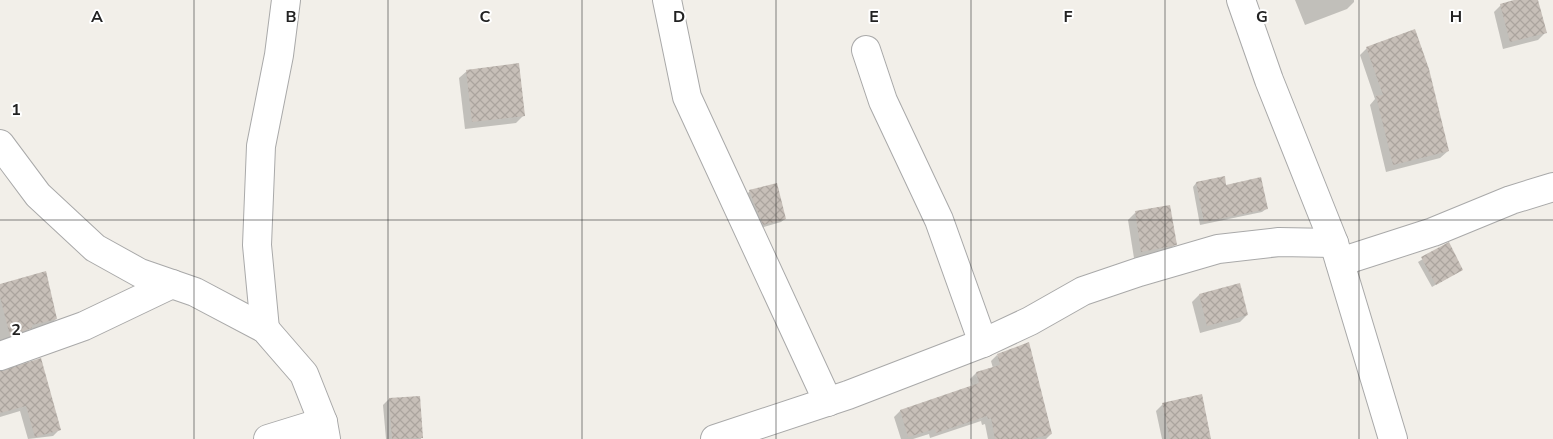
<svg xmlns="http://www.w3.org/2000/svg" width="1553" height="439" viewBox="0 0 1553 439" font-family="'Nunito Sans',sans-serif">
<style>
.shadow{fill:#0003}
.building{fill:url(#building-cross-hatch)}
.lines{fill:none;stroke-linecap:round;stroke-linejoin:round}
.street-casing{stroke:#a9a9a9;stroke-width:30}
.street{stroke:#fff;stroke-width:28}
.grid{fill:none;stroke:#222;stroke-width:1;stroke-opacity:0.55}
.grid-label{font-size:16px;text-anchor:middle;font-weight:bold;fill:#222;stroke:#fff;stroke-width:4;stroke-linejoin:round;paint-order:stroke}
</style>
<defs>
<pattern id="building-cross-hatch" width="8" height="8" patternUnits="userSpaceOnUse" patternTransform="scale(1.25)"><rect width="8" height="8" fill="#c7bfb8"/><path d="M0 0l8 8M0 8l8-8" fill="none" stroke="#aba49e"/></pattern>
</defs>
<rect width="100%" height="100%" fill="#f2efe9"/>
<!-- shadow -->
<g class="shadow">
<path d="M1295 0H1354V2L1347 9 1305 25Z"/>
<path d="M1518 0H1537L1545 33 1538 40 1503 49 1494 12 1501 5Z"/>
<path d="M1367 48 1448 151 1440 158 1386 172 1370 105 1375 99 1360 55Z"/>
<path d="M467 71 524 115 516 123 465 129 459 78Z"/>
<path d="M1196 183 1225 186 1266 209 1262 212 1200 225 1193 187Z"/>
<path d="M750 191 785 219 781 222 760 228 746 195Z"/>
<path d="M1135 213 1175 244 1168 252 1134 258 1128 220Z"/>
<path d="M1448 244 1461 270 1432 287 1418 262Z"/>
<path d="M1239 284 1247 315 1240 322 1200 333 1192 302 1199 295Z"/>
<path d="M0 286 56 319 50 325 28 330 25 334 0 343Z"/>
<path d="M997 355 1051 434 1046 439H988L985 424 982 425 981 421 930 438 929 434 913 439H901L894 417 900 411 972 387 970 379 976 373 993 368 991 361Z"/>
<path d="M0 372 60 429 53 436 28 439 20 411 0 417Z"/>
<path d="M419 398 421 439H386L383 405 389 399Z"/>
<path d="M1163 404 1210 439H1162L1156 411Z"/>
</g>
<!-- building -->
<g class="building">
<path d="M1514 0H1538L1547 33 1510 42 1500 4Z"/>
<path d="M1415 29 1429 69 1449 151 1393 165 1376 96 1383 95 1366 47Z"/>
<path d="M519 63 525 116 472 122 466 70Z"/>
<path d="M1225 176 1226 185 1261 177 1268 209 1204 222 1196 182Z"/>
<path d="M777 183 786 219 763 225 749 190Z"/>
<path d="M1170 205 1177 245 1141 252 1135 211Z"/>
<path d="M1449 242 1463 270 1436 285 1421 257Z"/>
<path d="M46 271 57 319 32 325V328L10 336 0 297V284Z"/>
<path d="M1240 283 1248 315 1207 326 1199 294Z"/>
<path d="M1029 342 1052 434 1032 439H995L991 418 988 419 987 416 936 433 935 429 908 437 900 410 979 383 976 372 1000 365 997 354Z"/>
<path d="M41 358 61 430 35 437 26 406 0 413V371Z"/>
<path d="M1202 394 1211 439H1170L1162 403Z"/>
<path d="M420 396 423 438 392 439 389 398Z"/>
</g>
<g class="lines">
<defs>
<g id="street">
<path d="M667 0 687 97 828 402"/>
<path d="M1241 0 1269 80 1334 243 1393 439"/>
<path d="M866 50 883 101 939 220 983 343"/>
<path d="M0 144 38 195 95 248 140 273 195 292 265 329 304 374 323 422 326 439"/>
<path d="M1340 262 1433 232 1511 200 1553 187"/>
<path d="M265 329 257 245 261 146 279 55 286 0"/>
<path d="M0 356 84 326 172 284"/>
<path d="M268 439 323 422"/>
<path d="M715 439 848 395 983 343 1030 321 1083 291 1139 272 1218 249 1279 242 1334 243"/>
</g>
</defs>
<!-- street casing -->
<use href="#street" class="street-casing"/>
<!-- street -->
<use href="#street" class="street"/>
</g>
<!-- grid -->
<path class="grid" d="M194 0V439M388 0V439M582 0V439M776 0V439M971 0V439M1165 0V439M1359 0V439M0 220H1553"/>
<g class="grid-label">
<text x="97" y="22">A</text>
<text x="291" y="22">B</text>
<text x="485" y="22">C</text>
<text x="679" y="22">D</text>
<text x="874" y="22">E</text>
<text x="1068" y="22">F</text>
<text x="1262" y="22">G</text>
<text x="1456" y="22">H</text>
<text x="16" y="115">1</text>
<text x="16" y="335">2</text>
</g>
</svg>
